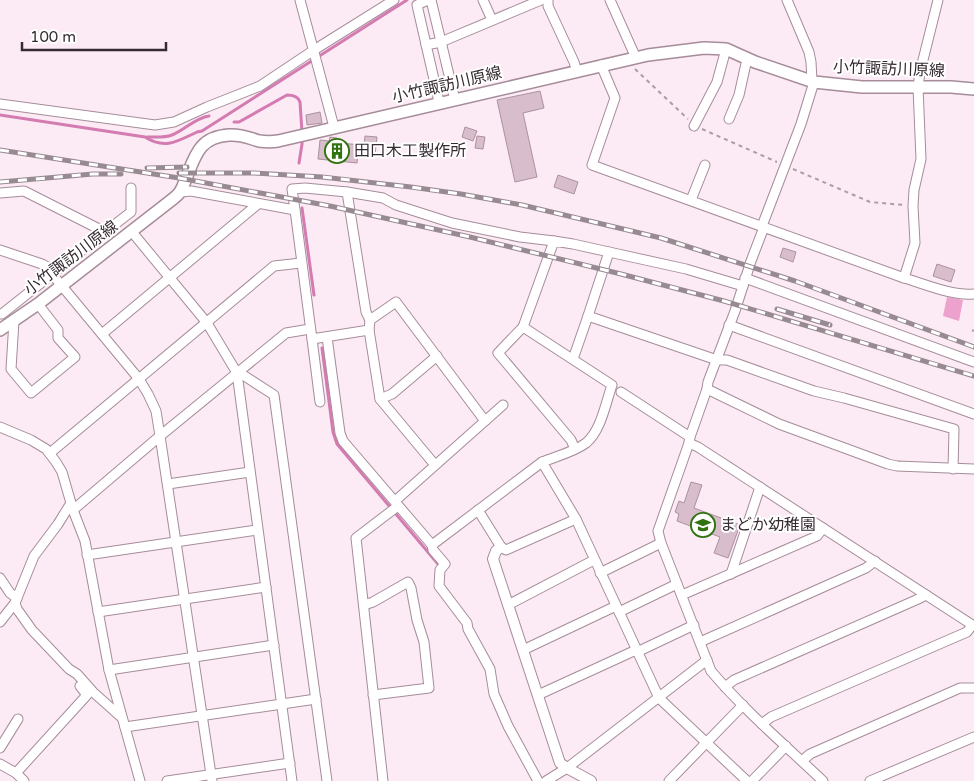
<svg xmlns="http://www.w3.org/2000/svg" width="974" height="781" viewBox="0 0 974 781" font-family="'Varela Round','Noto Sans JP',sans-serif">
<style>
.green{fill:#eda1cd}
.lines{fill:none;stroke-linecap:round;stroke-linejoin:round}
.stream{stroke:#d47bb1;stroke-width:3}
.building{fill:#d8bdcc;stroke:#ac91a0}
.minor-casing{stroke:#a68c9a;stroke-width:11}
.tertiary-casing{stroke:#a68c9a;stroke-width:12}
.secondary-casing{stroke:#a68c9a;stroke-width:14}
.path{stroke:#ab9da4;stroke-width:2;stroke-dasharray:4 4;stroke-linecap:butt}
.minor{stroke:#fff;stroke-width:9}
.tertiary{stroke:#fff;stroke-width:10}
.secondary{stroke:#fff;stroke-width:11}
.rail-casing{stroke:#988a92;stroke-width:5}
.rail{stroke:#fff;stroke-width:3;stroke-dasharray:9;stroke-linecap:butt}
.labels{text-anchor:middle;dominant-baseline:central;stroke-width:4;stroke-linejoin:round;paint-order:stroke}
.street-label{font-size:16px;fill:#352b31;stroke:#fff}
.poi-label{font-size:16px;fill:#352b31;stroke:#fff;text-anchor:start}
</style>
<rect width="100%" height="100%" fill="#fcebf4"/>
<!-- green -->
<path class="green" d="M947 297 963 300 959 321 943 316Z"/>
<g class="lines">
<!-- stream -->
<g class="stream">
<path d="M0 115 145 137C165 150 178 141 197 132L202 131 407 0"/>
<path d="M234 122H239L287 95C293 95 298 96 300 102L302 132"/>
<path d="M147 137C155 137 164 138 172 135 185 130 195 118 209 116"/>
<path d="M299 163 302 144V139"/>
<path d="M302 208 314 295"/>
<path d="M322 348 333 432 337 444 438 564"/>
</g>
</g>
<!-- building -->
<g class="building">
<path d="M540 91 544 108 523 113 537 177 515 182 497 100Z"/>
<path d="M320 112 322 123 307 125 306 115Z"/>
<path d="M465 127 477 131 473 141 462 137Z"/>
<path d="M365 136 377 137 375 155 358 154 357 163 318 159 320 140 329 141 330 137 337 138V143L364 145Z"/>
<path d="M477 136 485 137 483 149 475 148Z"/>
<path d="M558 175 578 182 574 194 554 187Z"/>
<path d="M783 248 796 252 793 262 780 257Z"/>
<path d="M937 264 955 270 951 282 933 276Z"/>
<path d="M691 482 702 485 694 508 740 525 728 558 714 553 720 537 677 521 679 514 675 512 679 501 684 503Z"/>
</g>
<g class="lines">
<defs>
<g id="minor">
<path d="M300 0 334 127"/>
<path d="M428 0 417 5 438 97V104"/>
<path d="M431 0 455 100"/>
<path d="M483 0 492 20"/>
<path d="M548 0V6L574 62 577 72"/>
<path d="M610 0 636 58"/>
<path d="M787 0 809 52 811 62 812 81"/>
<path d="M426 45 441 42 541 0"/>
<path d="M601 65 615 98 592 165 904 278C925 284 952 296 974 294"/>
<path d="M0 104 155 125 174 122 207 107 260 86 314 50 394 0"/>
<path d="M729 119 739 95 747 59"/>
<path d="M694 126 717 82 726 49"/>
<path d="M181 192 191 191 295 210 312 339 369 330"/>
<path d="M347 192 366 312 370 320"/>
<path d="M0 193 24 191 105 232 2 314H0"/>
<path d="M691 200 705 165"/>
<path d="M295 210 292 189 305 188 347 192 383 198 396 205 452 223 520 237 554 241"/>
<path d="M762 226 801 124 814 82"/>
<path d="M764 227 751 261 735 311 708 382 707 389 690 437 689 443 658 531 661 543 711 671C745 711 785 745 823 781"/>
<path d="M105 232 131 212V188"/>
<path d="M132 232 207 323 237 373 292 781"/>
<path d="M0 250 42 264 56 272"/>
<path d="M609 252 686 269 743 286"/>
<path d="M52 274 139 379 148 394 156 411 160 436 212 781"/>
<path d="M745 278 974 362"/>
<path d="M904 278 915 243 913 206 914 190 921 159 918 87 920 72 938 0"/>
<path d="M14 321 11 369 31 393 75 357 58 338V330L38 304"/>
<path d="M729 325 974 414"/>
<path d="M523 327 498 353 571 440 575 449"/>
<path d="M102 334 258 204"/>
<path d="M327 337 340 433 343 441 432 545 433 550 445 564 440 570 439 586 467 623 468 629 490 669 494 694 508 726 538 781"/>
<path d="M312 339 320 402"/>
<path d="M573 359 588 316"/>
<path d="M237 373 243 375 274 395 327 781"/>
<path d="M707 389 779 424 888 464 897 466 974 469"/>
<path d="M621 392 690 437"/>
<path d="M380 399 392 394 437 356"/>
<path d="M485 421 503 405"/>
<path d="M0 427 31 440 46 449 56 462 62 472 73 510 85 541 109 670 140 781"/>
<path d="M689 443 698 447 974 626"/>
<path d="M50 453 274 266 301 263"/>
<path d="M168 484 250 472"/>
<path d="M395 501 485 421 396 302 370 320 369 330 380 399 435 465"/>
<path d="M73 510 160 436 286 333 310 329"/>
<path d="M478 510 501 547 506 550 576 519"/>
<path d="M432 545 542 462"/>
<path d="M87 555 257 530"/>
<path d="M600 573 661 543"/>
<path d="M731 574 760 487"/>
<path d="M0 578 10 593 17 598"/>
<path d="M682 595 817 536 823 528"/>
<path d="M15 603 17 609 32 630 69 669 77 674 93 692 121 717"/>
<path d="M364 605 373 602 408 582 411 588 417 620 424 642 429 688 373 695"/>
<path d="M508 605 594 560"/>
<path d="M98 612 266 587"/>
<path d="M619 612 677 584"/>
<path d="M0 622 15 603 34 556 58 524 71 503"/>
<path d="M700 642 866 568 875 561"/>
<path d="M523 650 616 606"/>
<path d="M637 652 694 625"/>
<path d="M109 670 274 645"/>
<path d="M725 687 734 680 916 600 926 595"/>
<path d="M538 695 636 650"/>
<path d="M762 724 771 717 967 632 972 625"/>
<path d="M125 727 316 699"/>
<path d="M0 748 18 719"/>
<path d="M802 761 810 754 960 688H974"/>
<path d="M0 764 16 773 24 781"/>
<path d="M16 773 87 695 80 686"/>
<path d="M167 781 290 763"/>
<path d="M383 781 356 538 398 506"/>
<path d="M546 781 567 768 707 660"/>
<path d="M669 781 743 705"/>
<path d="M747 781 659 698 576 519 542 462C557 456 574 452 586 443 601 431 606 402 612 385L523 327 554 241 573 244 609 252 588 316 717 360H727L814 391 844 398 954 429 953 469"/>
<path d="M752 781 786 746"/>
<path d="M870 781 974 737"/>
</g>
<path id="tertiary" d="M501 547 496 551 493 559 560 763 567 768 591 781"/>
<path id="secondary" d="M0 330 38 304 169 202C173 199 177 196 180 192 182 189 184 184 185 181 195 157 198 137 229 135 242 134 248 138 259 141 266 142 272 142 278 141L648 55 704 48 726 49 755 62 814 82 862 87H951L974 89"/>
</defs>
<!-- minor casing -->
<use href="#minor" class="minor-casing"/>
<!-- tertiary casing -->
<use href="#tertiary" class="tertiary-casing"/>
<!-- secondary casing -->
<use href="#secondary" class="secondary-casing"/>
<!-- path -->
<g class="path">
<path d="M635 69 688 119"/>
<path d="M702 129 777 162"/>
<path d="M793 169 870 202 904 205"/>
<path d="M972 330 974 331"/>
</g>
<!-- minor -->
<use href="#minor" class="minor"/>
<!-- tertiary -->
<use href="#tertiary" class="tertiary"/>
<!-- secondary -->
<use href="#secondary" class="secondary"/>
<defs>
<g id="rail">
<path d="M0 150 179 178 330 206 470 237 621 274 724 301 974 376"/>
<path d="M147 168 187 167"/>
<path d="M179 173H254L322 177 411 187 461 194 522 205 661 238 795 281 974 347"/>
<path d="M0 182 93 174H121"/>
<path d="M777 309 830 325"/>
</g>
</defs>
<!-- rail casing -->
<use href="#rail" class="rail-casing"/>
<!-- rail -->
<use href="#rail" class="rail"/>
</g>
<!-- icons -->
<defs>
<symbol id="building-ring" viewBox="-11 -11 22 22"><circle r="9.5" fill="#fff" stroke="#30720e" stroke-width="1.5"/><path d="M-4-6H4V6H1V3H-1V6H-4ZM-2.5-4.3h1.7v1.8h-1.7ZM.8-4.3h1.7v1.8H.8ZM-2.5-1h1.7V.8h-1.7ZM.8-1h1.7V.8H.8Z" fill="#30720e"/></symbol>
<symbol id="school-ring" viewBox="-11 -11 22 22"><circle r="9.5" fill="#fff" stroke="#30720e" stroke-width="1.5"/><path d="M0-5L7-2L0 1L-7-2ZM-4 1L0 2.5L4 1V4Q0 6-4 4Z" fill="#30720e"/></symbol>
</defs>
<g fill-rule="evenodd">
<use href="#building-ring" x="323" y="137" width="28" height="28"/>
<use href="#school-ring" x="689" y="511" width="28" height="28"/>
</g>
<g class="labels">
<!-- street labels -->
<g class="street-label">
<text transform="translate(889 69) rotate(2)">小竹諏訪川原線</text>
<text transform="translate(447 85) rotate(-13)">小竹諏訪川原線</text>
<text transform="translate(71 258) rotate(-37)">小竹諏訪川原線</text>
</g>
<!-- poi labels -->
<g class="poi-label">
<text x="354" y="151">田口木工製作所</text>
<text x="720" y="525">まどか幼稚園</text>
</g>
</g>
<!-- scale -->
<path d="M22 42v8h144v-8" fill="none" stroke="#352b31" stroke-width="2.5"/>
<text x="30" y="42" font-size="15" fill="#352b31" stroke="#ffffff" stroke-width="4" paint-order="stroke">100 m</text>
</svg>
